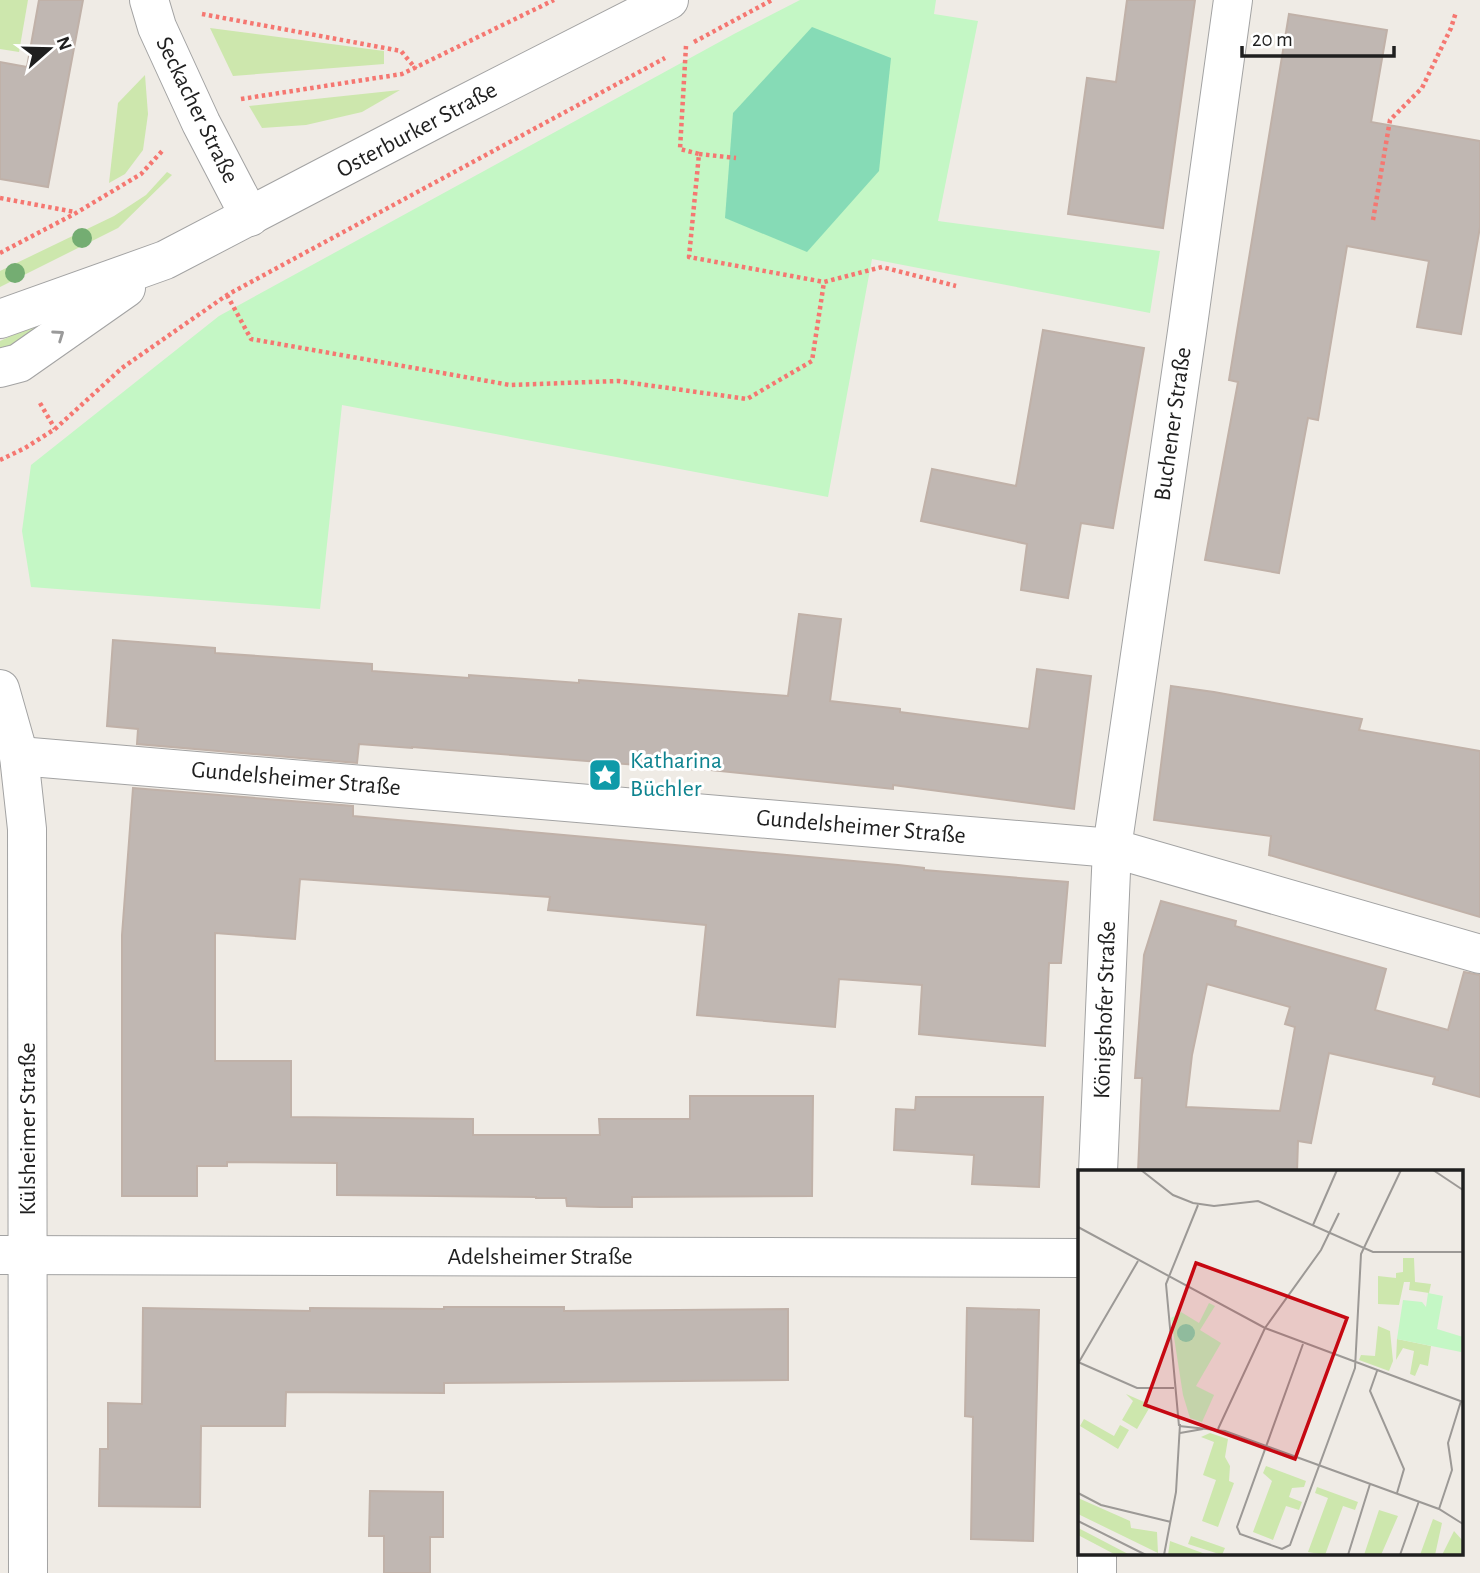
<svg xmlns="http://www.w3.org/2000/svg" width="1480" height="1573" viewBox="0 0 1480 1573" font-family="'Alegreya Sans',sans-serif">
<style>
.grass{fill:#cde7ad}
.park{fill:#c4f7c5}
.pitch{fill:#86dbb6}
.building{fill:#c0b7b2;stroke:#c0b1a8;stroke-width:2;fill-rule:evenodd}
.lines{fill:none;stroke-linecap:round;stroke-linejoin:round}
.minor-casing{stroke:#a3a3a3;stroke-width:40}
.path{stroke:#f57771;stroke-width:4.5;stroke-dasharray:3.5 3.5;stroke-linecap:butt}
.minor{stroke:#fff;stroke-width:38}
.tree{fill:#74ad72}
.oneway{stroke:#9a9a9a}
.labels{text-anchor:middle;dominant-baseline:central;stroke-width:6;stroke-linejoin:round;paint-order:stroke}
.street-label{font-size:24px;fill:#1f1f1f;stroke:#fff}
.culture-label{font-size:24px;fill:#0d838f;stroke:#fff;text-anchor:start}
.inset-road{fill:none;stroke:#9c9996;stroke-width:2}
.view{fill:#c60812;fill-opacity:0.15;stroke:#c60812;stroke-width:3.5}
.inset-edge{fill:none;stroke:#1f1f1f;stroke-width:3.5}
</style>
<rect width="100%" height="100%" fill="#efebe5"/>
<!-- grass -->
<g class="grass">
<path d="M0 0H28L19 52 0 49Z"/>
<path d="M210 28 384 51V64L233 76Z"/>
<path d="M145 75 148 114 143 150 125 174 109 183 118 103Z"/>
<path d="M400 90 362 112 306 125 262 128 249 106Z"/>
<path d="M167 172 172 175 118 228 0 287V271L114 216 146 195Z"/>
<path d="M48 319 0 364V341Z"/>
</g>
<!-- park -->
<path class="park" d="M800 0H936L934 14 978 21 938 221 1160 251 1150 313 872 259 828 497 342 405 320 609 31 587 22 531 31 465 219 316 734 34Z"/>
<!-- pitch -->
<path class="pitch" d="M812 27 891 58 879 171 807 252 725 218 733 113Z"/>
<!-- building -->
<g class="building">
<path d="M39 0H83L48 187 0 179V62L27 67Z"/>
<path d="M1127 0H1195L1163 228 1068 214 1087 78 1116 82Z"/>
<path d="M1289 14 1387 30 1371 122 1480 141V227L1461 334 1417 327 1429 261 1347 246 1318 420 1308 418 1279 573 1205 560 1238 382 1229 380Z"/>
<path d="M1043 330 1144 348 1113 528 1081 523 1068 598 1021 590 1027 544 921 521 932 469 1016 486Z"/>
<path d="M799 614 841 619 830 701 900 709V712L1029 729 1037 669 1091 676 1074 809 893 785V789L701 769 700 770 412 747V748L359 744 357 763 137 744 138 729 107 726 113 640 215 648V653L372 664V671L469 678V675L579 683V680L788 696Z"/>
<path d="M1171 686 1214 692 1362 719 1359 730 1480 751V917L1269 855 1271 836 1154 820Z"/>
<path d="M133 788 353 806V816L898 865 924 868V870L1068 882 1061 963H1049L1045 1046 919 1034 922 985 839 979 835 1027 697 1015 706 925 548 910 550 897 300 879 295 939 215 933V1061H291V1117L473 1119V1135H600L599 1119H690V1096H813L812 1196 632 1197V1207H600L567 1206 566 1198H536V1197L337 1195V1163L227 1162V1166H197V1196H122V935Z"/>
<path d="M1161 901 1236 921 1235 926 1386 969 1375 1010 1448 1030 1464 972 1480 975V1097L1433 1084 1435 1077 1329 1053 1311 1143 1298 1141 1297 1172H1138L1142 1078H1135L1144 955ZM1207 984 1290 1007 1285 1024 1295 1027 1280 1111 1186 1107 1192 1055Z"/>
<path d="M916 1097H1043L1039 1187 972 1184 974 1155 894 1150 896 1109 915 1110Z"/>
<path d="M444 1307H564V1311L788 1309V1380L444 1383V1393L286 1392 285 1426H201L200 1507 99 1506 100 1449H108V1403L142 1404 143 1308 310 1311V1308L444 1309Z"/>
<path d="M967 1308 1039 1310 1033 1541 971 1539 973 1417 965 1416Z"/>
<path d="M370 1491 443 1492V1537H430V1573H384V1536H369Z"/>
</g>
<g class="lines">
<defs>
<g id="minor">
<path d="M149 0 157 27 201 123 250 217"/>
<path d="M0 319 165 260 443 115 669 0"/>
<path d="M0 368 19 363 126 288"/>
<path d="M0 689 19 756 27 829 28 1573"/>
<path d="M19 756 1112 848 1480 954"/>
<path d="M1098 1172 1112 848 1187 332 1233 0"/>
<path d="M0 1255 1079 1258"/>
<path d="M1097 1554V1573"/>
</g>
</defs>
<!-- minor casing -->
<use href="#minor" class="minor-casing"/>
<!-- path -->
<g class="path">
<path d="M202 14 401 51 416 69"/>
<path d="M694 42 772 0"/>
<path d="M686 46 680 149 699 154 689 257 824 282 882 267 956 286"/>
<path d="M241 99 402 74 554 0"/>
<path d="M699 154 736 158"/>
<path d="M0 198 75 212"/>
<path d="M1373 220 1390 120 1422 88 1451 28 1456 12"/>
<path d="M0 253 76 213 141 174 164 149"/>
<path d="M227 295 251 339 510 385 618 381 747 399 812 361 824 282"/>
<path d="M40 403 55 429"/>
<path d="M0 460 25 448 55 429 122 368 227 295 665 58"/>
</g>
<!-- minor -->
<use href="#minor" class="minor"/>
</g>
<!-- trees -->
<g class="tree">
<circle cx="82" cy="238" r="10"/>
<circle cx="15" cy="273" r="10"/>
</g>
<!-- one-way arrows -->
<defs><path id="oneway-chevron" d="M-2-3.5L2.5 0L-2 3.5" fill="none" stroke-width="1.6" stroke-linecap="round" stroke-linejoin="round" transform="scale(1.75)"/></defs>
<use class="oneway" href="#oneway-chevron" transform="translate(59 335) rotate(-35)"/>
<!-- icons -->
<defs>
<symbol id="sight-square" viewBox="-11 -11 22 22"><rect x="-9" y="-9" width="18" height="18" rx="4" fill="#0f9aa8" stroke="#fff"/><path d="M0-6L1.8-2.2L6-1.7L2.9 1.2L3.7 5.4L0 3.3L-3.7 5.4L-2.9 1.2L-6-1.7L-1.8-2.2Z" fill="#fff"/></symbol>
</defs>
<g fill-rule="evenodd">
<use href="#sight-square" x="586" y="756" width="38" height="38"/>
</g>
<g class="labels">
<!-- street labels -->
<g class="street-label">
<text transform="translate(197 110) rotate(64)">Seckacher Straße</text>
<text transform="translate(417 130) rotate(-28)">Osterburker Straße</text>
<text transform="translate(1173 424) rotate(-82)">Buchener Straße</text>
<text transform="translate(296 779) rotate(5)">Gundelsheimer Straße</text>
<text transform="translate(861 827) rotate(5)">Gundelsheimer Straße</text>
<text transform="translate(1105 1010) rotate(-88)">Königshofer Straße</text>
<text transform="translate(28 1129) rotate(-90)">Külsheimer Straße</text>
<text x="540" y="1257">Adelsheimer Straße</text>
</g>
<!-- culture labels -->
<g class="culture-label">
<text x="630" y="761">Katharina<tspan x="630" dy="28">Büchler</tspan></text>
</g>
</g>
<!-- overview -->
<g transform="translate(1078 1170)">
<rect width="385" height="385" fill="#efebe5"/>
<path d="M325 88H336L337 112 353 114 351 123 331 120 332 112H326L321 135 300 134V106L318 108V103L325 102ZM300 156 312 161 315 191 311 201 281 190 283 185 297 186ZM319 169 353 176 350 196 342 194 337 206 332 204 336 181 325 178 318 190ZM48 224 73 235 59 259 44 250 55 231ZM6 249 36 266 42 255 51 260 40 279 2 256ZM132 263 150 269 147 287 152 296 151 311 156 313 140 357 124 351 138 310 125 305 136 272 123 267ZM188 296 228 311 226 317 214 318 211 327 224 332 221 340 208 336 195 370 175 362 194 311 185 303ZM239 317 280 332 277 340 265 336 247 385 230 382 250 328 237 323ZM0 328 52 351 53 358 79 362 80 383 0 344ZM301 340 320 346 303 385H286ZM355 349 364 353 357 385H342ZM0 358 8 362 52 385H38L0 365ZM376 361 385 371V385H364ZM113 366 147 378 144 385 110 374ZM92 371 130 385H90Z" fill="#cde7ad"/>
<path d="M350 123 365 126 359 159 385 167 383 182 319 169 325 130 344 132 348 137ZM131 133 137 136 122 160 143 173 118 216 136 225 124 252 112 248 105 225 93 148 103 142 121 153Z" fill="#c4f7c5"/>
<path d="M99 163a9 9 0 1 1 18 0a9 9 0 1 1-18 0Z" fill="#86dbb6"/>
<path class="inset-road" d="M63 0 95 25 115 33 136 36 180 31 295 82H385M355 0 385 20M235 55 259 0M0 57 187 158 385 232M225 174 159 357 162 364 204 379 212 375 277 198 283 84 323 0M0 192 59 218H96M1 192 60 91M299 201 292 221 326 299 319 323M101 256 147 261 361 339 385 354M101 256 88 114 120 35M140 259 187 158 243 80 261 43M102 263 125 259M0 323 23 335 93 352M361 339 374 300 370 273 383 231M0 351 68 385M86 385 98 322 102 254M270 385 292 314M322 385 341 331"/>
<path class="view" d="M118 93 269 148 217 289 67 235Z"/>
<rect width="385" height="385" class="inset-edge"/>
</g>
<!-- north arrow -->
<g transform="translate(49 49) rotate(70)" stroke="#ffffff" stroke-width="5" paint-order="stroke">
<path d="M0-5L12 26L0 18L-12 26Z" fill="#1f1f1f"/>
<text y="-10" font-size="19" font-weight="bold" text-anchor="middle" fill="#1f1f1f">N</text>
</g>
<!-- scale -->
<path d="M1242 46v10h152v-10" fill="none" stroke="#1f1f1f" stroke-width="3.5"/>
<text x="1252" y="46" font-size="21" fill="#1f1f1f" stroke="#ffffff" stroke-width="5" paint-order="stroke">20 m</text>
</svg>
